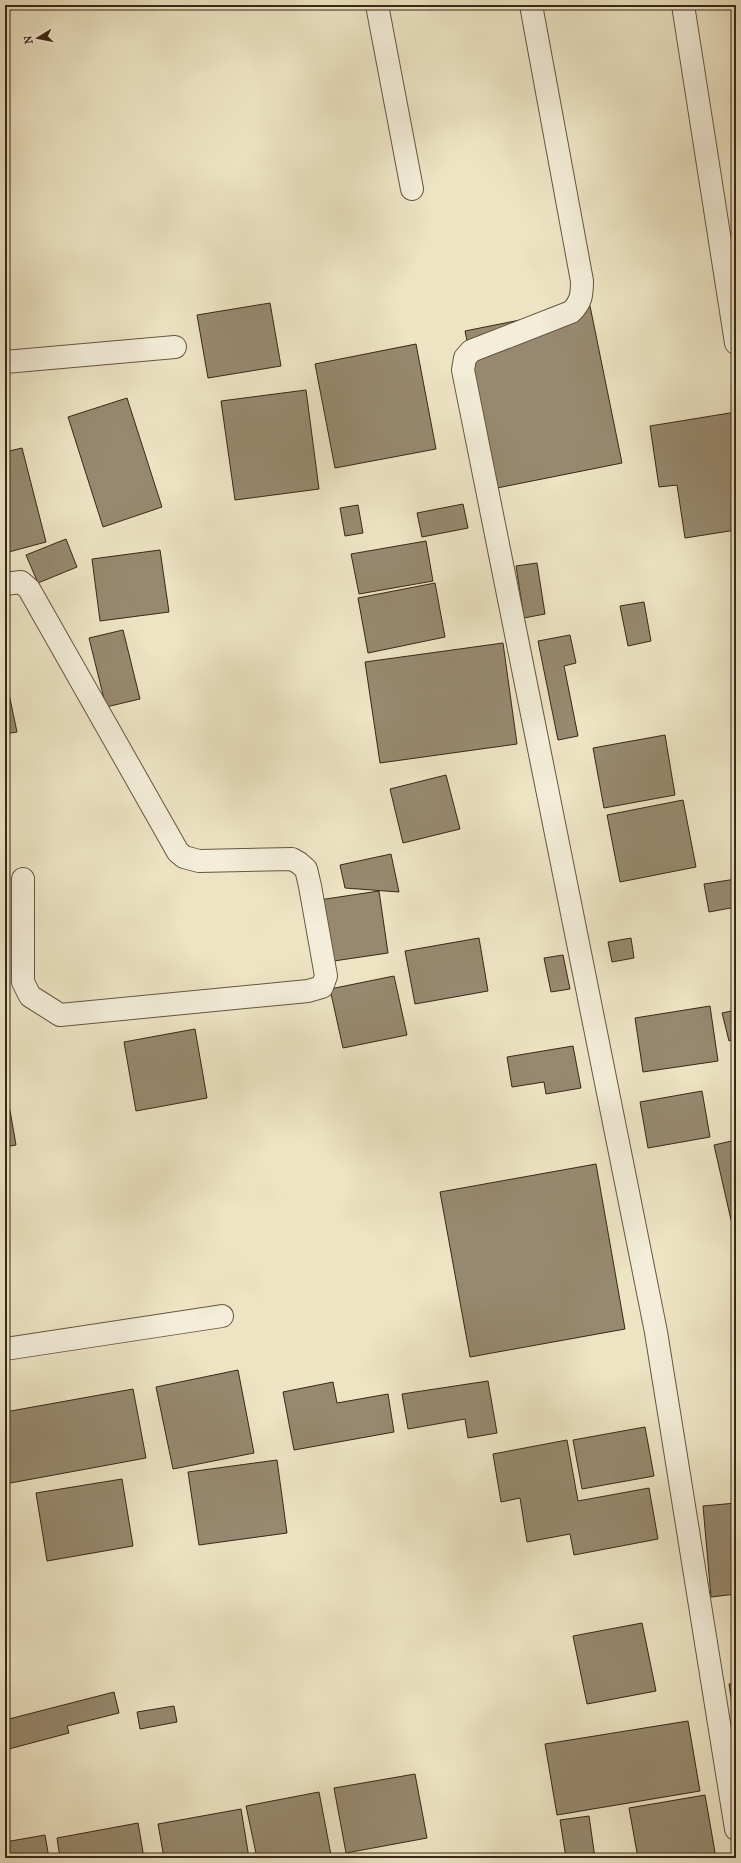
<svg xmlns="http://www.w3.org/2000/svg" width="741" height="1863" viewBox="0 0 741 1863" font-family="'IM FELL French Canon',serif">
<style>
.building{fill:#978970;stroke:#392715}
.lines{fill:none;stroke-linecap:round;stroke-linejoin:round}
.minor-casing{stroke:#665641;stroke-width:24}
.minor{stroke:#f3edd9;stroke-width:22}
</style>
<rect width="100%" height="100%" fill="#ede4c4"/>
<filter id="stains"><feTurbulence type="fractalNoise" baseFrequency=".005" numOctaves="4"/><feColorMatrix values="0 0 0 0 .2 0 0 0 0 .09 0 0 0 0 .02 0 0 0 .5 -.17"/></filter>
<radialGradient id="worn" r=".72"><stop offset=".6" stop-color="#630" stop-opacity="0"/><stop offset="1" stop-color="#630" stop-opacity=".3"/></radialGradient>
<!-- building -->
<g class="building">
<path d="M270 303 281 366 208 378 197 315Z"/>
<path d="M590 306 622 463 497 488 465 331Z"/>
<path d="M416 344 436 449 335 468 315 364Z"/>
<path d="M306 390 319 489 235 500 221 401Z"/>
<path d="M127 398 162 507 103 527 68 417Z"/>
<path d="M736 412V530L685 538 677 485 659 487 650 426Z"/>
<path d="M22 448 46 542 5 553V452Z"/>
<path d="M463 504 468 528 422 537 417 513Z"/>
<path d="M358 505 363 533 345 536 340 508Z"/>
<path d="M66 539 77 567 38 583 26 555Z"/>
<path d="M426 541 433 581 359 594 351 554Z"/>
<path d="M160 550 169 612 100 621 92 559Z"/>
<path d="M537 563 545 614 524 618 516 566Z"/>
<path d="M435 583 445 637 368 653 358 598Z"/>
<path d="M644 602 651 641 628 646 620 606Z"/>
<path d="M123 630 140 699 106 707 89 638Z"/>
<path d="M570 635 576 663 564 666 578 736 558 740 538 641Z"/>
<path d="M503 643 517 744 380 763 365 662Z"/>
<path d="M5 675 17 732 5 734Z"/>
<path d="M665 735 675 795 604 808 593 748Z"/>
<path d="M446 775 460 829 403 843 390 789Z"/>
<path d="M683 800 696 867 620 882 607 815Z"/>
<path d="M391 854 399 892 345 888 340 865Z"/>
<path d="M736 879V907L709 912 704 884Z"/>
<path d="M379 891 388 953 327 962 319 900Z"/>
<path d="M479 938 488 991 415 1004 405 951Z"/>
<path d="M631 938 634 958 612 962 608 942Z"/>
<path d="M563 955 570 989 551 992 544 958Z"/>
<path d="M394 976 407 1035 343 1048 330 989Z"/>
<path d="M710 1006 718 1061 643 1072 635 1018Z"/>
<path d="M736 1010V1039L729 1041 722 1013Z"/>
<path d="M195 1029 207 1098 136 1111 124 1042Z"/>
<path d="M573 1046 581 1088 546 1094 544 1082 512 1087 507 1057Z"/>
<path d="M5 1047 8 1067 5 1068Z"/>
<path d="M5 1082 16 1145 5 1147Z"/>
<path d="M702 1091 710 1137 648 1148 640 1102Z"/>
<path d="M736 1140V1219L731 1220 714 1145Z"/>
<path d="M596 1164 625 1329 470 1357 440 1192Z"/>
<path d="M238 1370 254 1453 173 1469 156 1387Z"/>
<path d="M488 1381 497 1433 468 1438 465 1419 408 1429 402 1394Z"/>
<path d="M333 1382 337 1403 388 1394 394 1432 294 1450 283 1392Z"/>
<path d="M133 1389 146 1458 5 1484V1412Z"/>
<path d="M645 1427 654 1476 582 1489 573 1440Z"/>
<path d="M567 1440 578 1501 649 1488 658 1539 574 1555 570 1534 527 1542 520 1498 501 1502 493 1454Z"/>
<path d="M277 1460 287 1533 199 1545 188 1472Z"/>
<path d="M122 1479 133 1546 47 1561 36 1493Z"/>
<path d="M736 1503V1594L711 1597 703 1506Z"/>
<path d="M642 1623 656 1691 587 1704 573 1636Z"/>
<path d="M736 1683V1711H733L729 1684Z"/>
<path d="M114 1692 119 1713 67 1726 69 1733 5 1750V1720Z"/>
<path d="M174 1706 177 1722 140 1729 137 1712Z"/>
<path d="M688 1721 700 1791 557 1815 545 1744Z"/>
<path d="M415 1774 427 1838 346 1853 334 1788Z"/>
<path d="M319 1792 331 1855 316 1858H257L246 1806Z"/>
<path d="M705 1795 716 1858H638L629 1808Z"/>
<path d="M241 1809 249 1858H164L158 1824Z"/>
<path d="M589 1816 595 1858H566L560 1820Z"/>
<path d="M138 1823 144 1858H60L57 1838Z"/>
<path d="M45 1835 49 1858H5V1842Z"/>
</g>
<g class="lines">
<defs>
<g id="minor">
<path d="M377 5 412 189"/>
<path d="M531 5 582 281C582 295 581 303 571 312L471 351 465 358 463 370 656 1332 736 1829"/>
<path d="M683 5 736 343"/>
<path d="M5 362 175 347"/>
<path d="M5 584 21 582 29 589 178 852 184 857 199 861 292 859 299 863 306 869 310 886 326 976 322 987 308 991 60 1015 30 996 23 982V879"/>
<path d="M5 1349 222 1316"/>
</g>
</defs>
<!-- minor casing -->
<use href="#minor" class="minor-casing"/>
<!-- minor -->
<use href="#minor" class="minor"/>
</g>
<!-- margin -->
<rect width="741" height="1863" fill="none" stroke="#ede4c4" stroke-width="20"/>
<rect x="6" y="6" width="729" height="1851" fill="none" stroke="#392715" stroke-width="2"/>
<rect x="10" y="10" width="721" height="1843" fill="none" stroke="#392715"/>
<!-- north arrow -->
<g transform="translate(38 38) rotate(260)" stroke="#f3edd9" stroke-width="3" paint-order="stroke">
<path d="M0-3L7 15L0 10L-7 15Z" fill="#392715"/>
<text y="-6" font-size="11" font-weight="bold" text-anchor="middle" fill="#392715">N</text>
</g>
<rect width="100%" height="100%" filter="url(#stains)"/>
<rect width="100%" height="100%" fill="url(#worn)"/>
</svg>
